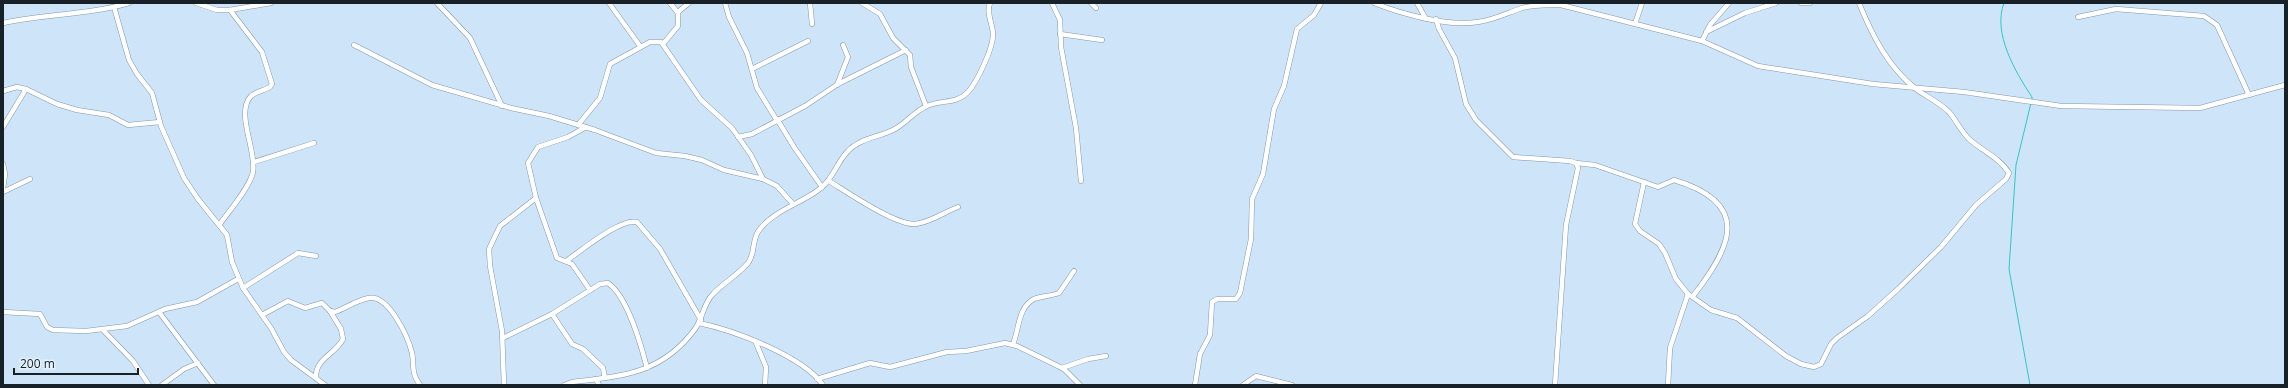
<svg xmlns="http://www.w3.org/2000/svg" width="2288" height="388" viewBox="0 0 2288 388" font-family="'Open Sans',sans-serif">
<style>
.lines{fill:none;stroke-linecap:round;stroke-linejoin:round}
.stream{stroke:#2cc9c1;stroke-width:1}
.street-casing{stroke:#8297aa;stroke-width:5.5}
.street{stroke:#fff;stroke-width:4.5}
</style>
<rect width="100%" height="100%" fill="#cee5f9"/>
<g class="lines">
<!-- stream -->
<g class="stream">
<path d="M2004 3C1992 33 2016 73 2032 97V100"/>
<path d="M2030 385 2009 269 2016 165 2031 103"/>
</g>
<defs>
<g id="street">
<path d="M196 3 217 10H230L271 3"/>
<path d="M437 3 470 38 502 106"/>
<path d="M609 3 640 46"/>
<path d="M670 3 678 13"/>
<path d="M725 3 729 17 747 53 757 88 776 119"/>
<path d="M810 3 812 24"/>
<path d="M862 3 880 14 893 38 910 55 911 67 926 106"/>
<path d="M1052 3 1060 20 1061 47 1076 128 1081 181"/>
<path d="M1091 3 1096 8"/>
<path d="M1374 3C1402 14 1448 27 1478 22 1494 20 1507 13 1522 8 1535 4 1548 5 1561 5L1702 41 1758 66 1873 84 1964 92 2061 106 2200 108 2285 85"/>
<path d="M1417 3 1425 17"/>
<path d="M1801 3H1810"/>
<path d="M114 7 129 60 137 74 152 93 161 126 184 178 198 199 227 235 232 262 243 288 271 328 284 352 291 360 325 385"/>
<path d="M2078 17 2116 9 2204 16 2217 25 2249 95"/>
<path d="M1436 19 1439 29 1455 58 1466 104 1476 120 1513 157 1570 161 1576 163 1578 168 1566 225 1555 385"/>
<path d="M3 23C45 14 88 15 129 3"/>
<path d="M1635 24 1642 3"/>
<path d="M1706 32 1745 13 1776 3"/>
<path d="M1060 34 1102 40"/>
<path d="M1702 41 1710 25 1729 3"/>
<path d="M663 44 678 26V12L689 3"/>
<path d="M354 45 432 85 511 108 549 116 595 130 656 153 685 156 702 160 724 170 763 179 777 186 793 204"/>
<path d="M752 69 808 41"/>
<path d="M837 85 848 57 843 45"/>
<path d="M3 91 17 87 26 89 57 104 77 110 109 115 128 125 160 122"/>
<path d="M777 119 794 147 822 187"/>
<path d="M578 125 600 98 610 64 650 42H661L701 100 732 128 751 155 763 179"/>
<path d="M3 127 26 89"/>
<path d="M586 127 568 137 538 147 528 163 536 198 557 258 572 264 590 290"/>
<path d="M738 137 752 134 805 106 838 84 906 50"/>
<path d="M254 162 314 143"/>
<path d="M1576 163 1595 165 1658 187 1674 180C1751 203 1733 245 1693 296"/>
<path d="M3 164 5 174 3 189"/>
<path d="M829 181C847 192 895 225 915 224 930 223 944 212 958 207"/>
<path d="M1644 182 1635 224 1640 231 1659 244 1665 253 1676 279 1688 294 1711 310 1737 318 1786 356 1801 364 1814 367 1821 364 1831 344 1837 338 1868 316 1898 289 1941 247 1976 205 2006 179 2009 173C2000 158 1981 150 1969 139 1961 131 1956 120 1949 112 1939 102 1927 97 1916 89 1888 67 1872 35 1859 3"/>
<path d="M3 192 30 179"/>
<path d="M220 224C229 211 250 187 253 172 257 151 235 113 251 96 255 92 265 90 270 87L272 84 262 52 230 10"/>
<path d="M566 261C581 251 620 218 637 222L660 249 701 320"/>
<path d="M243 288 298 253 316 256"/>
<path d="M3 312 40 314 47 327 53 330 86 331 127 326 165 309 197 302 238 279"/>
<path d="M159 312 214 385"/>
<path d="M552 314 572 344 583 349 603 368 605 378"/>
<path d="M262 315 288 301 305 308 322 303 330 311 335 312C346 308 357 300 369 298 389 295 408 337 412 353 415 368 410 370 420 385"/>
<path d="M699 323C733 330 803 356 823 385"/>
<path d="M103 330 133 361 149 385"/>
<path d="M503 338 552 314 600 284 608 283C628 297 641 345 647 368"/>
<path d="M756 343 766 367 765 385"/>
<path d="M1013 344C1019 330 1018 307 1034 299 1042 296 1051 296 1059 293L1074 271"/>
<path d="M1062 368 1088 359 1106 356"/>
<path d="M316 378C315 358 336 354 343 339L341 329 330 311"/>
<path d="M596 379 599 385"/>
<path d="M817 379 870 363 890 367 947 352 966 351 1005 343 1017 346 1064 369 1080 385"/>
<path d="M162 385 184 369 198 363"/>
<path d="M504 385 502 331 490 266 489 249 500 226 536 198"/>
<path d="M564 385 572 382C622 376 662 374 695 329 703 318 703 304 713 294 723 283 738 275 748 263 756 253 751 239 760 229 776 209 801 204 821 188 834 177 837 162 848 151 860 138 880 137 895 129 906 123 914 112 925 107 939 99 956 105 968 92 977 82 994 47 993 33 992 23 986 12 990 3"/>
<path d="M1195 385 1200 354 1210 335 1212 302 1217 299H1236L1240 293 1251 239 1252 199 1263 174 1274 109 1284 86 1297 29 1314 15 1321 3"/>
<path d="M1243 385 1256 376 1292 385"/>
<path d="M1668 385 1670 348 1688 294"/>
</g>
</defs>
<!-- street casing -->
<use href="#street" class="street-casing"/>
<!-- street -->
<use href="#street" class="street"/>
</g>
<!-- border -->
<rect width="2288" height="388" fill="none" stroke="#182028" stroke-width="8"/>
<!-- scale -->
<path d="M14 368v6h124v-6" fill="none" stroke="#182028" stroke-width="2"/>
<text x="20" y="368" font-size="12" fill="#182028" stroke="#e3f1fd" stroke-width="3" paint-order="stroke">200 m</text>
</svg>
